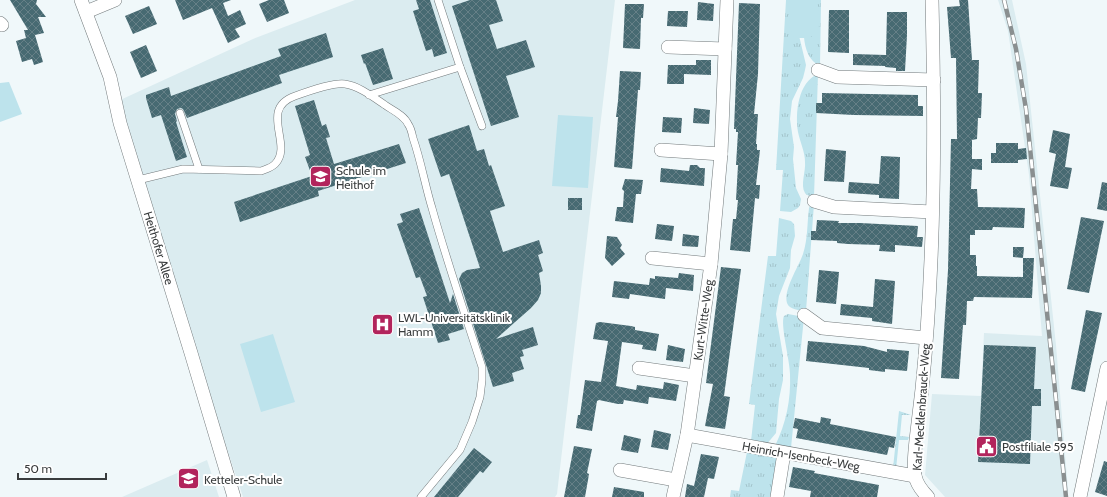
<svg xmlns="http://www.w3.org/2000/svg" width="1107" height="497" viewBox="0 0 1107 497" font-family="Cabin,sans-serif">
<style>
.built{fill:#dbecf0}
.grass{fill:url(#grass-tufts)}
.green{fill:#bde3ec}
.building{fill:url(#building-cross-hatch)}
.lines{fill:none;stroke-linecap:round;stroke-linejoin:round}
.lane-casing{stroke:#737a7c;stroke-width:8}
.street-casing{stroke:#737a7c;stroke-width:14}
.lane{stroke:#fff;stroke-width:7}
.street{stroke:#fff;stroke-width:13}
.rail-casing{stroke:#8a8f90;stroke-width:4.5}
.rail{stroke:#fff;stroke-width:3;stroke-dasharray:9;stroke-linecap:butt}
.labels{text-anchor:middle;dominant-baseline:central;stroke-width:4;stroke-linejoin:round;paint-order:stroke}
.poi-label{font-size:12px;fill:#393c3d;stroke:#fff;text-anchor:start}
.street-label{font-size:12px;fill:#393c3d;stroke:#fff}
</style>
<defs>
<pattern id="grass-tufts" width="24" height="20" patternUnits="userSpaceOnUse"><rect width="24" height="20" fill="#bde3ec"/><path d="M3 7l-1-3M5 7V3M7 7l1-3M15 17l-1-3M17 17v-4M19 17l1-3" fill="none" stroke="#a3c4cb"/></pattern>
<pattern id="building-cross-hatch" width="8" height="8" patternUnits="userSpaceOnUse"><rect width="8" height="8" fill="#476a72"/><path d="M0 0l8 8M0 8l8-8" fill="none" stroke="#668087"/></pattern>
</defs>
<rect width="100%" height="100%" fill="#f0f8fa"/>
<!-- built -->
<g class="built">
<path d="M355 0H615L557 494 555 497H243L213 407 118 101 253 39Z"/>
<path d="M998 0H1012L1026 64 1056 345 1068 490 1066 497H945L925 475 932 394 981 396 984 333 1042 336 1029 175 1008 31Z"/>
<path d="M207 460 219 497H122Z"/>
</g>
<!-- grass -->
<g class="grass">
<path d="M786 0H799L797 27 806 65 805 70 803 78 792 101 790 119 794 147 793 159 796 188 801 199 800 205 798 208 791 212 780 211 783 170H776Z"/>
<path d="M806 0H821L820 66C798 56 804 19 806 0Z"/>
<path d="M818 74 814 197C811 196 807 196 805 193 800 185 806 171 805 162 805 152 800 142 798 132 795 113 798 82 818 74Z"/>
<path d="M811 204H814L806 311C800 310 789 310 787 303 783 290 799 266 803 254 808 239 807 223 809 208Z"/>
<path d="M779 218 791 221 794 224 795 236 791 250 790 268 779 296 776 314 783 356V380L779 399 776 433 766 445 751 441 755 405 749 404 768 256H776Z"/>
<path d="M788 314 804 317 791 448 775 446C786 423 791 400 790 374 790 361 780 324 784 316Z"/>
<path d="M899 411 911 415H902L900 436 909 437 908 440H899L896 469 893 468Z"/>
<path d="M747 452 781 458 775 497H730L731 490 739 491Z"/>
</g>
<!-- green -->
<g class="green">
<path d="M789 0H817L820 19 818 32 809 38H794L790 28Z"/>
<path d="M9 82 22 114 0 122V83Z"/>
<path d="M558 115 593 117 588 188 552 186Z"/>
<path d="M273 334 295 402 261 412 240 344Z"/>
</g>
<!-- building -->
<g class="building">
<path d="M10 0H37L36 4 46 17H38L44 33 35 35 43 62 34 65 32 59 22 62 16 41 26 38 24 30H28Z"/>
<path d="M175 0H231L223 3 228 16 240 10 246 24 235 29 240 37 228 43 212 8 183 20Z"/>
<path d="M269 0H284L289 13 267 22 259 4Z"/>
<path d="M416 0H430L447 53 434 57 432 49 426 51 413 11 419 9Z"/>
<path d="M470 0H496L503 21 489 25 497 49 526 40 535 67 506 76 519 117 491 126 452 6Z"/>
<path d="M959 0H968L972 60H979L978 93H982L981 118H978L977 139 972 140V159H982V170L972 169 971 189H977L978 207 1025 208 1024 228 993 227 992 230H975V235H970V255H976V266H977V276L1023 277V258H1034L1032 298 974 297 973 301H967L966 325H963L959 379 941 378 948 270 951 139H957L956 58H951L947 7 960 6Z"/>
<path d="M698 2 714 4 713 21 697 20Z"/>
<path d="M739 3 760 4 758 74 754 114H758L756 144H757V150H760L756 185H760L759 199 755 198 750 252 730 250 733 219H736L738 200H736L738 165H736L738 132H736V129H734Z"/>
<path d="M625 4H644L643 18H641L640 49 623 48Z"/>
<path d="M149 6 157 24 133 34 125 16Z"/>
<path d="M829 10H849V53L828 52Z"/>
<path d="M668 11H688L687 27 667 26Z"/>
<path d="M887 12H907V35L905 71H896V68L885 67V66L853 65V54L886 55Z"/>
<path d="M326 33 333 57 279 75 282 83 187 118 183 109 181 108 177 109 175 114 177 121 176 122 187 157 176 161 161 115 152 118 146 98V95L169 87 171 96 281 56 278 49Z"/>
<path d="M146 45 157 71 141 78 130 52Z"/>
<path d="M383 48 393 79 373 85 365 63 364 64 361 55Z"/>
<path d="M696 60H711V75L684 74V84H667L668 65H696Z"/>
<path d="M620 71 641 72 640 90H638L632 169 614 167 618 117H616L618 101Z"/>
<path d="M822 93 918 95V106H923V116L854 115 816 113V103H822Z"/>
<path d="M314 100 322 126 326 124 330 137 326 138 334 164 399 144 406 163 318 191 319 196 240 222 234 202 312 176 305 157 310 155 295 106Z"/>
<path d="M694 108 710 110 709 124 693 123Z"/>
<path d="M663 117 682 118 681 133 662 132Z"/>
<path d="M469 125 477 151 484 149 489 166 491 165 505 206 490 211 503 252 539 240 543 253 538 255 543 271 539 273 541 286V293L538 300 531 308 496 339 533 327 538 345 522 350 524 356 520 357 524 369 512 373 514 381 493 387 459 279 462 273 467 270 480 268 449 174 441 177 428 139Z"/>
<path d="M1053 130 1070 134 1065 167 1072 168 1068 189 1050 186 1056 154 1049 152Z"/>
<path d="M996 143H1018V149L1026 148 1027 159 1018 160V163H991V153H996Z"/>
<path d="M826 149 846 151 844 182 824 181Z"/>
<path d="M881 156 900 157 899 199 879 198V195L848 193 849 182 879 184Z"/>
<path d="M690 165H697L700 168H705L704 186 660 182 661 168 689 171Z"/>
<path d="M625 179 643 180 641 194H636L633 223 615 221 617 207H623L624 191 622 189Z"/>
<path d="M1102 182 1107 183V211L1097 209Z"/>
<rect x="568" y="198" width="14" height="12"/>
<path d="M419 208 450 303 453 294 464 329 448 334 450 340 438 343 423 297 427 296 420 277 416 278 397 224 403 222 400 214Z"/>
<path d="M1081 217 1104 221 1089 293 1067 289Z"/>
<path d="M817 220 839 221 838 223H860L918 226 917 237H923L922 247 895 245V252L879 251 880 245 848 244 837 243V241L811 240V231H816Z"/>
<path d="M657 224 674 226 672 241 655 239Z"/>
<path d="M683 234 699 236 698 247 682 246Z"/>
<path d="M607 236 617 237 622 245 620 248 625 254 612 266 605 258Z"/>
<path d="M1013 247H1024L1023 258 1013 257Z"/>
<path d="M721 267 741 269 724 396 730 397 725 429 705 426 713 384 706 383Z"/>
<path d="M819 270 839 272 836 304 816 302Z"/>
<path d="M679 273 694 275 693 291 666 288 665 299 630 294 629 299 612 297 614 281 649 285 650 278 655 279V276L678 278Z"/>
<path d="M875 279 895 281 892 324 872 321V318L840 315 841 304 873 307Z"/>
<path d="M1086 310 1102 313 1085 392 1071 389Z"/>
<path d="M600 322 631 326 635 327V330L659 334 656 351 642 349 643 345 622 342 616 386 636 390 637 385 663 389 664 382 679 385 676 401 649 397 648 404 624 400 623 404H618L599 400 597 401 592 431 576 428 578 415H580L585 380 601 382 608 341 593 339 596 323Z"/>
<path d="M808 341 864 346 887 352V349L909 351 907 371 885 369V372L869 370V368L806 361Z"/>
<path d="M668 345 685 349 683 362 666 360Z"/>
<path d="M984 345 1036 347 1034 389H1041V406H1032L1030 464 978 462Z"/>
<path d="M821 417 831 419 830 424 896 437 894 448 889 447 887 455 796 438 798 429 793 428 795 418 820 423Z"/>
<path d="M654 430 671 434 668 450 651 447Z"/>
<path d="M624 435 641 439 638 453 621 450Z"/>
<path d="M574 446 592 449 587 473 589 474 588 480 585 497H564Z"/>
<path d="M474 448 492 462 483 473 480 471 458 497H434Z"/>
<path d="M701 454 719 457 714 479 708 478 704 497H685L687 484 694 486Z"/>
<path d="M1104 461 1107 462V496L1095 492Z"/>
<path d="M793 467 815 471 814 473 879 485 877 497H810L811 491 789 487Z"/>
<path d="M614 487 644 492V497H612Z"/>
</g>
<g class="lines">
<defs>
<g id="lane">
<path d="M460 67 482 126"/>
<path d="M369 95 460 67 438 0"/>
<path d="M180 113 199 169"/>
<path d="M138 180 183 169 261 171C266 169 271 168 275 164 294 145 258 109 295 96 306 92 334 82 345 84 359 86 373 97 385 105 392 110 404 115 408 124 411 128 412 133 413 138 421 161 425 185 432 208 447 262 465 314 482 367V380L480 397 472 422 460 450 421 497"/>
</g>
<g id="street">
<path d="M81 0 110 77 120 123 191 353 234 497"/>
<path d="M86 12 115 0"/>
<path d="M0 23 2 25"/>
<path d="M668 47 725 49"/>
<path d="M818 70 837 77 934 80"/>
<path d="M661 150 721 154"/>
<path d="M814 201 834 207 932 212"/>
<path d="M652 258 711 264"/>
<path d="M804 315 822 328 926 338"/>
<path d="M639 368 695 376"/>
<path d="M687 435 915 476"/>
<path d="M620 470 676 480"/>
<path d="M673 497 687 435 711 264 721 154 727 0"/>
<path d="M777 497 784 453"/>
<path d="M928 497C922 491 917 485 915 476 913 465 915 452 916 440 918 423 920 406 922 389 935 260 935 129 932 0"/>
<path d="M1080 497 1107 368"/>
</g>
</defs>
<!-- lane casing -->
<use href="#lane" class="lane-casing"/>
<!-- street casing -->
<use href="#street" class="street-casing"/>
<!-- lane -->
<use href="#lane" class="lane"/>
<!-- street -->
<use href="#street" class="street"/>
<defs>
<path id="rail" d="M1004 0 1016 49 1026 109 1066 497"/>
</defs>
<!-- rail casing -->
<use href="#rail" class="rail-casing"/>
<!-- rail -->
<use href="#rail" class="rail"/>
</g>
<!-- icons -->
<defs>
<symbol id="school-square" viewBox="-11 -11 22 22"><rect x="-9" y="-9" width="18" height="18" rx="4" fill="#b2245c" stroke="#fff"/><path d="M0-5L7-2L0 1L-7-2ZM-4 1L0 2.5L4 1V4Q0 6-4 4Z" fill="#fff"/></symbol>
<symbol id="hospital-square" viewBox="-11 -11 22 22"><rect x="-9" y="-9" width="18" height="18" rx="4" fill="#b2245c" stroke="#fff"/><path d="M-5-5h3v3.5h4V-5h3V5h-3V1.5h-4V5h-3Z" fill="#fff"/></symbol>
<symbol id="civic-square" viewBox="-11 -11 22 22"><rect x="-9" y="-9" width="18" height="18" rx="4" fill="#b2245c" stroke="#fff"/><path d="M-.6-6.5H3V-4.5H.6V-3L4-1V1h2V6H-6V1h2V-1L-.6-3ZM-1.2 2.5V6h2.4V2.5Z" fill="#fff"/></symbol>
</defs>
<g fill-rule="evenodd">
<use href="#school-square" x="308" y="164" width="25" height="25"/>
<use href="#hospital-square" x="370" y="312" width="25" height="25"/>
<use href="#civic-square" x="974" y="434" width="25" height="25"/>
<use href="#school-square" x="176" y="466" width="25" height="25"/>
</g>
<g class="labels">
<!-- poi labels -->
<g class="poi-label">
<text x="336" y="170">Schule im<tspan x="336" dy="14">Heithof</tspan></text>
<text x="398" y="317">LWL-Universitätsklinik<tspan x="398" dy="14">Hamm</tspan></text>
<text x="1002" y="446">Postfiliale 595</text>
<text x="204" y="479">Ketteler-Schule</text>
</g>
<!-- street labels -->
<g class="street-label">
<text transform="translate(159 248) rotate(73)">Heithofer Allee</text>
<text transform="translate(703 320) rotate(-82)">Kurt-Witte-Weg</text>
<text transform="translate(921 407) rotate(-86)">Karl-Mecklenbrauck-Weg</text>
<text transform="translate(801 456) rotate(10)">Heinrich-Isenbeck-Weg</text>
</g>
</g>
<!-- scale -->
<path d="M18 473v6h88v-6" fill="none" stroke="#393c3d" stroke-width="2"/>
<text x="24" y="473" font-size="12" fill="#393c3d" stroke="#ffffff" stroke-width="3" paint-order="stroke">50 m</text>
</svg>
